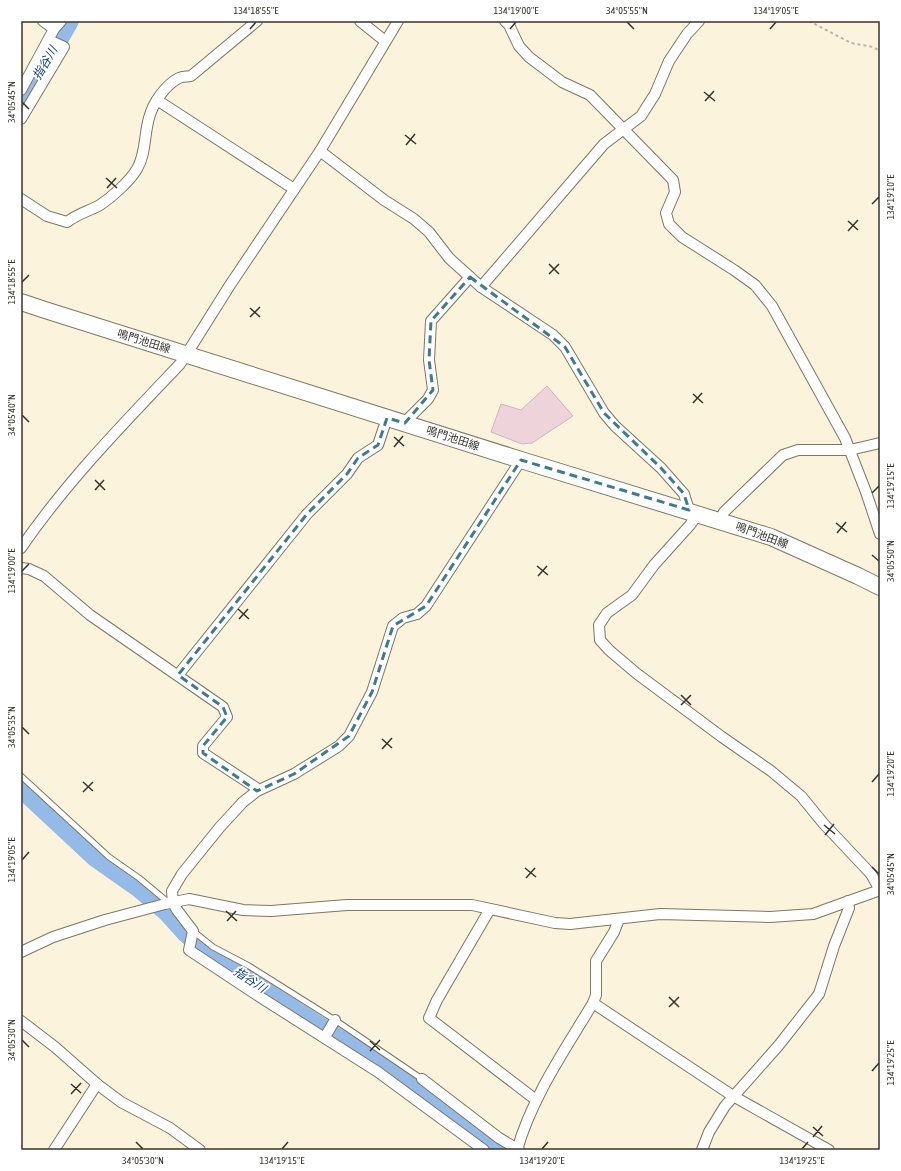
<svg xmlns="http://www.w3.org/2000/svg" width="901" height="1171" viewBox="0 0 901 1171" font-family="'Asap Condensed','Noto Sans JP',sans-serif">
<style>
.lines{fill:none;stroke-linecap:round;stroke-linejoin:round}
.river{stroke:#94bae8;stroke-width:18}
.building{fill:#eed3db;stroke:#d0b5bd}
.lane-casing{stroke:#7e7762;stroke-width:7}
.street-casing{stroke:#7e7762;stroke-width:12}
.primary-casing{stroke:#7e7762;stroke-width:18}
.path{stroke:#bbb4a2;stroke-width:2;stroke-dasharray:3 3;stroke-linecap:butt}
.lane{stroke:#fff;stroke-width:5}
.street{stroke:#fff;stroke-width:10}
.primary{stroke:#fff;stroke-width:16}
.marked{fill:none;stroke:#3d7b90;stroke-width:3;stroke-dasharray:8 5;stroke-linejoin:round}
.ticks{fill:none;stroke:#37342b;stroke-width:1.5}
.labels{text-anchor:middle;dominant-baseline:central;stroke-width:3.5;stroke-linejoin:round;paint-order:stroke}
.street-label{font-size:11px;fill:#37342b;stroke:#fff}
.water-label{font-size:12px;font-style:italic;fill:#0f437b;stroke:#fff}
.neatline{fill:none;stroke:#37342b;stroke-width:1.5}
.ticks-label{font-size:10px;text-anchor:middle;fill:#37342b}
</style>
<rect width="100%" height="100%" fill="#fbf3dc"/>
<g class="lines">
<!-- river -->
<g class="river">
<path d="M21 106 70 21"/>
<path d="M21 789 95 858 139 889 167 913 186 934 210 955 364 1054 430 1099 496 1150"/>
</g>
</g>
<!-- building -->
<path class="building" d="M547 386 573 416 532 443 522 444 491 432 501 404 521 410Z"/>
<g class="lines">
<defs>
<g id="lane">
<path d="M21 776 109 857 139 878 169 903"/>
<path d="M193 931 213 947 249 966 335 1020 422 1079"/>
</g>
<g id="street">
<path d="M43 21 54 29"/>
<path d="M360 21 385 41"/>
<path d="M505 21 509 25 519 46 529 57 562 82 590 95 673 180 675 192 666 213 669 224 682 237 734 270 755 285 772 306 845 438 866 492 880 534"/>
<path d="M21 90 54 29 61 21"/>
<path d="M157 100 294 189"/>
<path d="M21 119 64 47 49 40"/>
<path d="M320 151 384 200 414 219 429 232 449 258 481 287 553 335 565 347 604 413 615 426 661 468 684 494 689 510"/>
<path d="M21 199 47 216 67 222C77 214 89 211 100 205 112 197 130 181 137 169 146 154 144 135 149 118 153 103 165 85 179 78 183 76 187 77 191 76L257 21"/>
<path d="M481 287 604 144 641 116 655 94 669 61 687 34 699 21"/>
<path d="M405 423 409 418 428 399 433 390 429 360 431 321 470 277"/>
<path d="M698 514 690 525 654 565 632 595 607 613 599 625 600 640 609 650 636 673 722 737 771 771 801 796 823 823 871 874 880 890"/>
<path d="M720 521 724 512 783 455 798 450H850L880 443"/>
<path d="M21 548C67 481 124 423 180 364L186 355 230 285 320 151 398 21"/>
<path d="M21 568 29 569 44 576 90 615 223 707 227 717 203 746V753L255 787 257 791"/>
<path d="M178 675 307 514 347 474 358 458 378 445 387 418"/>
<path d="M490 909 437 1000 429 1018 536 1100"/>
<path d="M21 952 53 937 105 920 165 904 189 899 243 910 271 911 347 905H472L555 923 570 924 660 914 770 917 813 914 880 890"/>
<path d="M593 1003 733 1096 829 1150"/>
<path d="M21 1021 55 1047 97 1084 121 1102 170 1128 200 1150"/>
<path d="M325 1037 335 1020"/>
<path d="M422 1079 499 1138 519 1150"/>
<path d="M54 1150 97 1084"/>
<path d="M484 1150 378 1072 257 995 189 950 193 931 177 910 173 903 172 891 182 874 220 827 243 802 257 791 294 774 339 746 349 736 372 692 393 626 403 618 417 614 426 606 521 460"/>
<path d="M517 1150C532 1097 565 1050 593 1003L596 995V961L614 932 619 919"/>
<path d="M702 1150 709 1132 725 1106 779 1045 819 994 834 946 849 908 848 901"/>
</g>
<path id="primary" d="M21 302 45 310 521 460 771 537 858 576 880 587"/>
</defs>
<!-- lane casing -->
<use href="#lane" class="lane-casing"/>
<!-- street casing -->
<use href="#street" class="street-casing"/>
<!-- primary casing -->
<use href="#primary" class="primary-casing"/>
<!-- path -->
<path class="path" d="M809 21 851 43 873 47 880 51"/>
<!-- lane -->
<use href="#lane" class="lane"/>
<!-- street -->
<use href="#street" class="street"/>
<!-- primary -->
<use href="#primary" class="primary"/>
</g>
<!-- marked area -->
<path class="marked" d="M470 277 565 347 604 413 661 468 684 494 689 510 521 460 426 606 393 626 372 692 349 736 294 774 257 791 203 753V746L227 717 223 707 178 675 307 514 347 474 358 458 378 445 387 418 405 423 433 390 429 360 431 321Z"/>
<!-- ticks -->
<path class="ticks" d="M627 22 634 29M250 29 256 22M510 29 516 22M770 29 776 22M704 92 715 101M705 101 714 91M22 102 29 109M405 135 416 144M406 145 415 134M106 178 117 188M107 188 116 178M872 204 879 197M848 221 858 230M848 231 858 220M549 264 559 274M549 274 559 264M22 282 29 275M250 308 260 317M250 317 260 307M693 394 703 403M693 403 702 393M22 415 29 422M394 437 404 446M394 447 403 436M95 480 105 490M95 490 104 480M872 493 879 486M836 523 847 532M837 533 846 522M872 555 879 561M537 566 548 575M22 571 29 564M538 576 547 566M238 609 249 619M239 619 248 609M681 695 691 705M681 705 691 695M22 727 29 734M382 739 392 748M382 749 392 738M83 782 93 791M872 782 879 774M83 792 93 782M824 825 835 834M825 835 834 824M22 860 29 852M872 867 879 874M525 868 536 877M526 878 535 868M226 911 237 921M227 921 236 911M669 997 679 1007M669 1007 679 997M22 1040 29 1047M370 1041 380 1050M370 1051 380 1040M872 1071 879 1063M71 1084 81 1093M71 1094 81 1083M813 1127 823 1136M813 1137 822 1126M136 1142 143 1149M282 1149 288 1142M542 1149 548 1142M802 1149 808 1142"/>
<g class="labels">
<!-- street labels -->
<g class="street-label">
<text transform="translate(144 341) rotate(17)">鳴門池田線</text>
<text transform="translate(453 438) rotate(18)">鳴門池田線</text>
<text transform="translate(762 535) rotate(20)">鳴門池田線</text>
</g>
<!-- water labels -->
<g class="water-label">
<text transform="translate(45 63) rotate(-60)">指谷川</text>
<text transform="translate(250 980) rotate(33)">指谷川</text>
</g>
</g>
<!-- border -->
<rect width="901" height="1171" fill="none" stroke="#ffffff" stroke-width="44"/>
<rect x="22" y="22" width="857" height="1127" class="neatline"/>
<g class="ticks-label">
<text x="256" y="14">134°18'55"E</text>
<text x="516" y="14">134°19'00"E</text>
<text x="627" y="14">34°05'55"N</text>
<text x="776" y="14">134°19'05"E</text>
<text transform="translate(11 102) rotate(-90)" y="4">34°05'45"N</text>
<text transform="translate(890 197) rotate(-90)" y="4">134°19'10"E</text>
<text transform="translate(11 282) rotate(-90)" y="4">134°18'55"E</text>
<text transform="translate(11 415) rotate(-90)" y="4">34°05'40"N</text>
<text transform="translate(890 486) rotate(-90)" y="4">134°19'15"E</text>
<text transform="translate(890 561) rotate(-90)" y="4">34°05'50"N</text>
<text transform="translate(11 571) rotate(-90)" y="4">134°19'00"E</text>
<text transform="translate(11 727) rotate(-90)" y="4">34°05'35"N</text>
<text transform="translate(890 774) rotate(-90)" y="4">134°19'20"E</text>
<text transform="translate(11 860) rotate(-90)" y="4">134°19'05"E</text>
<text transform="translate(890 874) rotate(-90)" y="4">34°05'45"N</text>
<text transform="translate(11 1040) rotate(-90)" y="4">34°05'30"N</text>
<text transform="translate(890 1063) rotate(-90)" y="4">134°19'25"E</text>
<text x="143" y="1164">34°05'30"N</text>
<text x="282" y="1164">134°19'15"E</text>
<text x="542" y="1164">134°19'20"E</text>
<text x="802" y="1164">134°19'25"E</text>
</g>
</svg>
